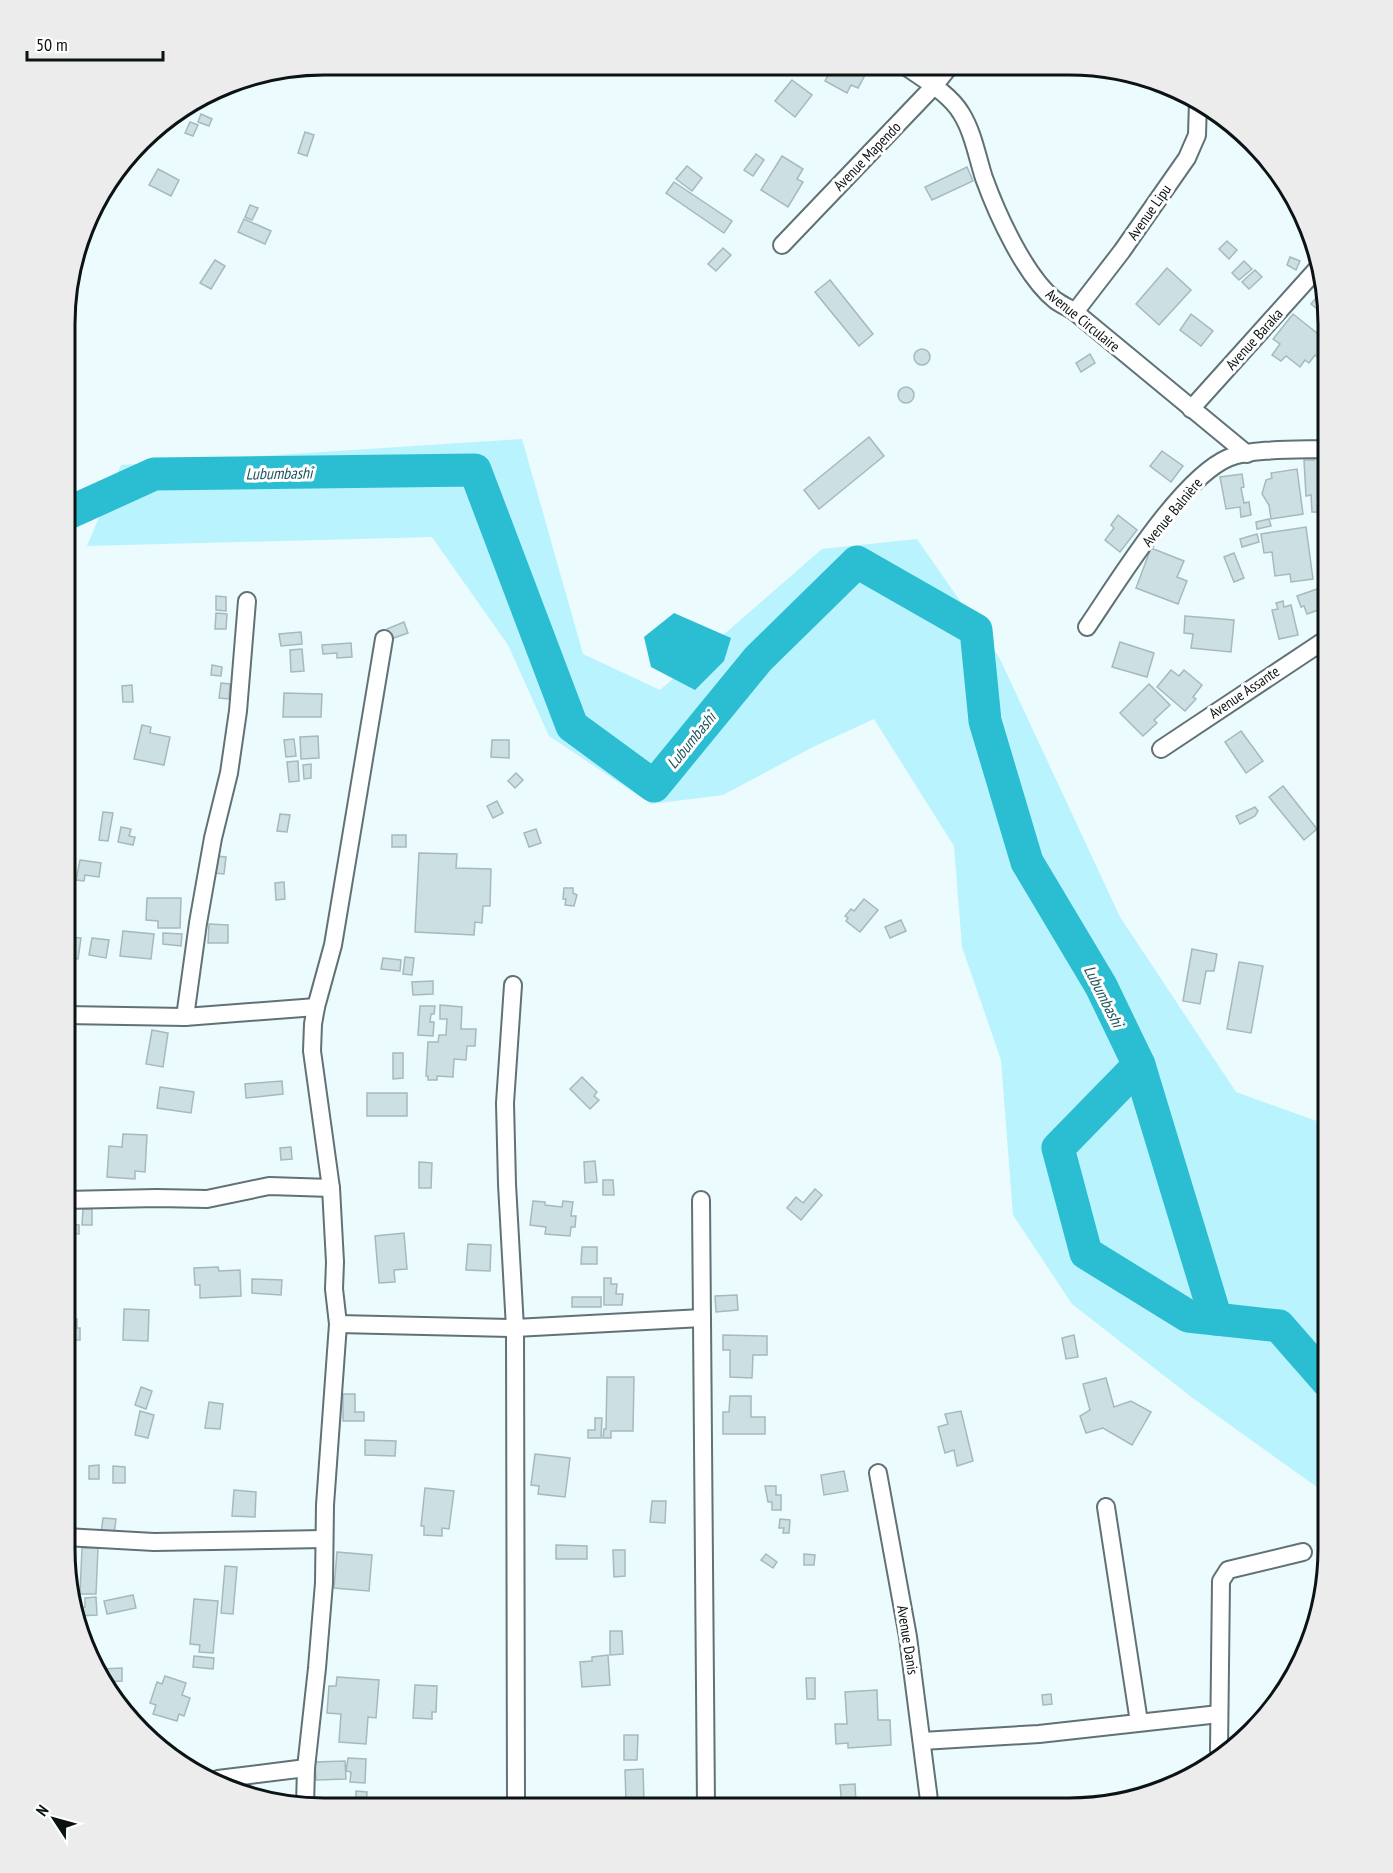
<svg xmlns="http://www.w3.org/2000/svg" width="1393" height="1873" viewBox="0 0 1393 1873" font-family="'PT Sans Narrow',sans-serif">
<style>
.green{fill:#b9f3fd}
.water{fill:#2bbdd1}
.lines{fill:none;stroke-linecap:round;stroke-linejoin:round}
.river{stroke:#2bbdd1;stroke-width:33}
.building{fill:#cce0e3;stroke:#a6b9bc;stroke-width:1.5}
.street-casing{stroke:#607276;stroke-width:20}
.street{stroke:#fff;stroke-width:16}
.labels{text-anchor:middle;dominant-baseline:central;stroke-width:6;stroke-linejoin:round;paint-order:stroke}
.street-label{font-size:15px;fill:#0c1314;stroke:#fff}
.water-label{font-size:16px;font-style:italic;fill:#1d555e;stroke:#fff}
.rim{fill:none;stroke:#0c1314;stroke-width:3}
</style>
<rect width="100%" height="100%" fill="#ebfbfe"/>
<!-- green -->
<path class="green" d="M522 439 583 654 660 690 822 549 917 539 999 657 1120 917 1236 1092 1328 1125V1495L1194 1399 1072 1304 1013 1215 1001 1060 962 947 954 846 874 719 813 747 723 795 651 804 549 736 508 645 432 537 87 546 121 465Z"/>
<!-- water -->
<path class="water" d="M674 613 731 638 724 661 695 690 651 667 644 637Z"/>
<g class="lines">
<!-- river -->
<g class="river">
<path d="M66 514 154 474 475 470 572 726 654 786 758 659 857 562 976 630 985 721 1027 862 1101 986 1139 1065 1058 1148 1086 1253 1188 1316 1279 1326 1328 1382"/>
<path d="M1139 1065 1216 1319"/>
</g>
</g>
<!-- building -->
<g class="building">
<path d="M833 66H870L858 88 851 85 847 93 825 81Z"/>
<path d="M792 80 812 95 795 117 775 101Z"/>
<path d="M201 114 212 119 209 126 198 122Z"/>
<path d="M190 122 198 125 193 136 185 133Z"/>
<path d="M305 132 314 135 307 156 298 153Z"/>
<path d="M756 154 764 160 753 176 744 170Z"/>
<path d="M782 156 803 169 797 179 803 182 788 207 761 190Z"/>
<path d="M687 166 702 178 692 191 676 179Z"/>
<path d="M967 167 973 181 932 200 925 187Z"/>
<path d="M158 169 179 180 171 196 149 185Z"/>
<path d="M674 182 732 221 724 233 666 193Z"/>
<path d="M250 205 258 208 252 220 245 217Z"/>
<path d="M244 219 271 231 265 244 238 232Z"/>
<path d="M1227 241 1237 250 1229 259 1219 249Z"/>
<path d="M723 248 731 255 716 271 708 264Z"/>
<path d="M1290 257 1300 261 1296 270 1287 265Z"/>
<path d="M215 260 225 266 211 289 200 283Z"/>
<path d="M1244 261 1252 269 1239 280 1232 273Z"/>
<path d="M1167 268 1191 290 1159 325 1136 304Z"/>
<path d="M1255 270 1262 277 1249 289 1242 282Z"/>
<path d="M830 280 873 334 859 346 815 292Z"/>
<path d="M1321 292 1327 317 1311 304Z"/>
<path d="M1191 314 1213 331 1201 346 1180 330Z"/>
<path d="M1293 314 1322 337 1326 331 1328 333V358L1324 363 1315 355 1309 363 1305 360 1300 367 1286 356 1281 361 1272 355 1280 344 1273 339Z"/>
<circle cx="922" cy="357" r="8"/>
<path d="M1090 354 1095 363 1081 372 1076 363Z"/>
<circle cx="906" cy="395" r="8"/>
<path d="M869 437 884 456 819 509 804 490Z"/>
<path d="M1162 451 1183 466 1171 482 1150 466Z"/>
<path d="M1328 454V520H1318V512H1312L1311 495 1306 496 1304 460H1314V455Z"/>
<path d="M1297 469 1303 514 1271 519 1269 505 1262 494 1266 480 1272 478 1271 473Z"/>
<path d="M1242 474 1244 487 1241 488 1244 503 1249 502 1251 515 1241 517 1240 507 1226 509 1220 477Z"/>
<path d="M1118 515 1137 530 1120 552 1105 540 1114 528 1111 525Z"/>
<path d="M1269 519 1271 526 1257 529 1256 522Z"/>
<path d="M1306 527 1313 579 1291 582 1290 574 1275 576 1272 552 1264 553 1261 534Z"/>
<path d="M1257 534 1259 542 1242 547 1240 539Z"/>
<path d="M1151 548 1184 561 1177 577 1187 581 1178 604 1136 588Z"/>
<path d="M1234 553 1244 578 1234 582 1224 557Z"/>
<path d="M1317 589 1324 608 1307 614 1304 606 1301 607 1297 596Z"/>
<path d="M216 596 226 597V611L216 610Z"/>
<path d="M1283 601 1284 607 1291 605 1298 635 1279 639 1272 610 1278 609 1276 603Z"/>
<path d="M216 613 227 614 226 629H215Z"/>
<path d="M1185 616 1234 620 1231 652 1191 648 1193 634 1184 633Z"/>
<path d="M404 622 408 633 391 639 387 629Z"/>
<path d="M301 632 302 644 281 646 279 634Z"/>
<path d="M1120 642 1154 653 1147 677 1112 667Z"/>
<path d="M351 643 352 657 337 658V653L323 654 322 645Z"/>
<path d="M302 649 304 671 291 672 290 650Z"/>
<path d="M212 665 222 667 221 676 211 675Z"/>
<path d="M1171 670 1179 676 1184 670 1202 685 1193 697 1196 699 1185 711 1157 687Z"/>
<path d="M221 683 230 684 229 699 219 698Z"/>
<path d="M1149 684 1170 705 1154 720 1157 723 1143 736 1120 713Z"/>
<path d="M132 685 133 702H123L122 686Z"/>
<path d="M284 693 322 694 321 717H283Z"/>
<path d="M142 725 151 727 150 733 170 737 164 765 134 759Z"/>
<path d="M1241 731 1263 761 1246 773 1225 742Z"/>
<path d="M318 736 319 758 301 759 300 737Z"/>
<path d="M294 739 296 756 286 757 284 740Z"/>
<path d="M492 740H509V758L491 757Z"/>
<path d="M298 761 299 781 289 782 287 762Z"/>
<path d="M311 764V778L304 779 303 765Z"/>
<path d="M516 773 523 780 515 788 508 781Z"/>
<path d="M1283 786 1317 829 1304 840 1269 797Z"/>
<path d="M497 801 503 813 493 818 487 806Z"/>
<path d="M1255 807 1258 811 1255 816 1240 824 1236 816Z"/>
<path d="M103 812 113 813 108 841 99 840Z"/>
<path d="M280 814 290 815 287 832 277 831Z"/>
<path d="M121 827 131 829 129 836 135 837 133 845 118 842Z"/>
<path d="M536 829 541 843 529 847 524 833Z"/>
<rect x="392" y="835" width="14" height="12"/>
<path d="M419 853 457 854 456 868 491 869 490 906H483L482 923 475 922 474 935 415 932Z"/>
<path d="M216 856 226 857 224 874 214 873Z"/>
<path d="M80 860 101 863 99 877 85 875 84 881 76 880Z"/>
<path d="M284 882 285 899 276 900 275 883Z"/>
<path d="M564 888H573V893L577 895 574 906 565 905 566 899H563Z"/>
<path d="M147 898H181L180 928H158V921L146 920Z"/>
<path d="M864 899 878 910 860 932 846 921 848 918 845 916 851 909 854 911Z"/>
<path d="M901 920 906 931 890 938 885 927Z"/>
<path d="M209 924 228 925V943H208Z"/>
<path d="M123 931 154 934 151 959 120 956Z"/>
<path d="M163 933 182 934 181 946 163 944Z"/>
<path d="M70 937 81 938 78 959 67 958Z"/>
<path d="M92 938 109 940 106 958 89 955Z"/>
<path d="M1192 949 1217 954 1214 971H1206L1200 1004 1183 1001Z"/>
<path d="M405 957 414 958 412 975 403 974Z"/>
<path d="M383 958 401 960 400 971 381 969Z"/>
<path d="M1239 962 1263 966 1251 1033 1227 1029Z"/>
<path d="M433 981V994L413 995 412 982Z"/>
<path d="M440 1005 462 1007 461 1029H476L475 1046H467L466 1060 454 1059 453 1077 437 1076V1080H428V1076H426L428 1042H438L439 1035H446L447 1019H440Z"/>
<path d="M420 1006H435L434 1014H431L430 1022H434L433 1036 418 1035Z"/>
<path d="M152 1030 168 1033 163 1067 146 1064Z"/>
<path d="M393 1053H403V1078L393 1079Z"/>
<path d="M582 1077 597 1092 594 1096 599 1100 590 1109 570 1089Z"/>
<path d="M282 1081 283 1094 246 1098 245 1084Z"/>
<path d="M160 1087 194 1092 191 1113 157 1108Z"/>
<rect x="367" y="1093" width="40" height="23"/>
<path d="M123 1134 147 1135 145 1172 135 1171V1179L107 1177 109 1146 122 1147Z"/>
<path d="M291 1147 292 1159 281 1160 280 1148Z"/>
<path d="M595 1161 597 1182 585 1183 584 1162Z"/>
<path d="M419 1162 432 1163 431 1188H419Z"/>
<path d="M603 1180H613L614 1195H603Z"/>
<path d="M815 1189 822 1195 801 1220 787 1208 796 1197 803 1203Z"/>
<path d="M533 1201 545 1202V1205L562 1207 563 1201 573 1202 571 1216H576L575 1227H571L570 1236 545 1234 546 1227 530 1225Z"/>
<path d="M83 1209H92V1225H82Z"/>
<path d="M65 1224 79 1225V1234L65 1233Z"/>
<path d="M404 1233 407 1269 394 1270 395 1282 379 1283 375 1236Z"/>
<path d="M468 1244 491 1245 490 1271 466 1270Z"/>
<path d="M582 1247H597V1264H581Z"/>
<path d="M218 1267 219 1271 240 1270 241 1296 200 1298V1285H195L194 1268Z"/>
<path d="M604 1278H611V1284H617L616 1294H623L622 1305H604Z"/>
<path d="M252 1279 282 1280 281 1295 252 1293Z"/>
<path d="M737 1295 738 1310 716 1312 715 1296Z"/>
<rect x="572" y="1297" width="29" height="10"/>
<path d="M124 1309 149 1310 148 1341 123 1340Z"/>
<path d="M65 1319H77V1328H80V1340H70V1330H65Z"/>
<path d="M723 1335 767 1336V1355H753L752 1378 730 1377V1350H723Z"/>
<path d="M1074 1335 1078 1357 1066 1359 1062 1338Z"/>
<path d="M607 1377H634L633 1431H611V1438H603L604 1429H606Z"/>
<path d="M1106 1378 1114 1407 1131 1401 1151 1412 1132 1445 1103 1428 1086 1433 1080 1416 1090 1410 1083 1384Z"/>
<path d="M141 1387 152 1391 146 1409 135 1405Z"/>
<path d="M343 1394H355V1412H364V1421H343Z"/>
<path d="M730 1396H751V1417H765V1434H723V1412H729Z"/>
<path d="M209 1402 223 1404 220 1429 205 1428Z"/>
<path d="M140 1411 154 1415 148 1438 135 1435Z"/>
<path d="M961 1411 973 1461 957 1466 954 1450 945 1453 938 1427 948 1424 945 1414Z"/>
<path d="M65 1415 75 1416 74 1454H65Z"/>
<path d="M595 1418H602L601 1438H588V1430H595Z"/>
<path d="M365 1440 396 1441 395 1456 365 1455Z"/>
<path d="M535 1454 570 1458 565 1497 538 1494 539 1486 531 1485Z"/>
<path d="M99 1465V1479H89V1466Z"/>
<path d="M113 1466 125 1467V1483H113Z"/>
<path d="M844 1471 848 1491 824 1495 821 1475Z"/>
<path d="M765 1486H776V1495H781V1510H772V1502H768Z"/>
<path d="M425 1488 454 1491 449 1529 442 1528V1536L424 1535V1526H421Z"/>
<path d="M234 1490 256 1492 255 1517 232 1516Z"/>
<path d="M652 1501H666L665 1523 650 1522Z"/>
<path d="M103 1518 116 1519 114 1535 101 1534Z"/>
<path d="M780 1519 790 1520 789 1533H783L784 1528H779Z"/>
<path d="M556 1545 587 1546V1559H556Z"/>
<path d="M82 1548H98L96 1594H80Z"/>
<path d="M613 1550H625V1576L614 1577Z"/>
<path d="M337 1552 372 1555 369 1591 334 1588Z"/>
<path d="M766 1554 777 1562 773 1568 761 1560Z"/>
<path d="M804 1554 815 1555 814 1565H804Z"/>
<path d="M225 1566 237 1567 233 1614 221 1613Z"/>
<path d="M133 1595 136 1608 107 1614 104 1601Z"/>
<path d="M96 1597 97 1615 80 1616 78 1608 85 1607V1598Z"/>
<path d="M194 1599 218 1601 213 1653 199 1652 200 1645 190 1644Z"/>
<path d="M610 1631H622L623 1654 610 1655Z"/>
<path d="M608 1655 610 1685 582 1687 580 1662 592 1661V1657Z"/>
<path d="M194 1656 214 1658 213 1669 193 1667Z"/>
<path d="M122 1668V1681L103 1682 101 1679V1669Z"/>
<path d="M165 1676 186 1683 182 1695 190 1698 184 1716 179 1714 177 1721 153 1714 156 1705 150 1703 157 1682 162 1684Z"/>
<path d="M337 1677 379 1680 376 1718 368 1717 366 1744 339 1742 341 1714 327 1713 329 1686H336Z"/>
<path d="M806 1678H815V1699H807Z"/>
<path d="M415 1685 437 1686 436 1712H432V1719L413 1718Z"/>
<path d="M877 1690 878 1720H890L891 1745 848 1748V1743L836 1744 835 1724H847L845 1692Z"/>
<path d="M1051 1694 1052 1704 1043 1705 1042 1695Z"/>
<path d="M624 1735H638L637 1760H624Z"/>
<path d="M348 1758 366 1759 365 1783 350 1782 351 1772 346 1771Z"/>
<path d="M345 1761 346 1779 316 1780 315 1762Z"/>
<path d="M643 1769 644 1802H626L625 1770Z"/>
<path d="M855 1784 856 1803 842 1805 840 1785Z"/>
<path d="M356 1791 367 1792 366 1807H356Z"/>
</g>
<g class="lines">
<defs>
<g id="street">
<path d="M905 66C923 79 949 93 961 113 973 132 977 156 984 178 997 214 1025 276 1055 300 1062 305 1069 308 1075 312L1247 454"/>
<path d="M782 245 934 86 950 66"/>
<path d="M1075 312 1122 251 1187 158 1197 135 1198 101"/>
<path d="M1191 409 1316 270"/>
<path d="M1087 627C1117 583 1180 479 1228 458 1252 448 1301 450 1328 449"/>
<path d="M1161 749 1328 638"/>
<path d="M513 985 505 1103 507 1184 515 1328 516 1807"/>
<path d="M65 1015 185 1017 316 1007"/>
<path d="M185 1017 198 923 213 838 229 773 238 711 247 601"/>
<path d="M65 1200 157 1198 207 1199 269 1186 331 1188"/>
<path d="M701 1200 706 1807"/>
<path d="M338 1324 515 1328 702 1318"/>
<path d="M878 1473 908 1637 930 1808"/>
<path d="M1106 1507 1139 1722"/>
<path d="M65 1537 154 1542 324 1539"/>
<path d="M922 1741 1039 1734 1219 1714"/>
<path d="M1219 1751 1221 1581 1228 1570 1303 1552"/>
<path d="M218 1779 306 1768"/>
<path d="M305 1806 306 1768 317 1668 324 1583 325 1505 338 1324 334 1289 335 1262 331 1188 312 1051 313 1024 316 1007 333 945 384 639"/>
</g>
</defs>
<!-- street casing -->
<use href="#street" class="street-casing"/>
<!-- street -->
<use href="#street" class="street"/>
</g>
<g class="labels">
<!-- street labels -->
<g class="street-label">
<text transform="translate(867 156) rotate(-46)">Avenue Mapendo</text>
<text transform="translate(1149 212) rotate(-55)">Avenue Lipu</text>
<text transform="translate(1083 320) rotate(39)">Avenue Circulaire</text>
<text transform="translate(1254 339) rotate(-48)">Avenue Baraka</text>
<text transform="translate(1172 512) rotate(-50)">Avenue Balnière</text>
<text transform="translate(1244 692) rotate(-34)">Avenue Assante</text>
<text transform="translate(908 1640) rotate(81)">Avenue Danis</text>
</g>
<!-- water labels -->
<g class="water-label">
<text transform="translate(279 473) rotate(-1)">Lubumbashi</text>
<text transform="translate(691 740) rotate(-51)">Lubumbashi</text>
<text transform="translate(1104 996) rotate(63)">Lubumbashi</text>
</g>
</g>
<!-- crop -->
<path d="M0 0H1393V1873H0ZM324 75H1069A249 249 0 0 1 1318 324V1549A249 249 0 0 1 1069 1798H324A249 249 0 0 1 75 1549V324A249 249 0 0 1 324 75Z" fill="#ececec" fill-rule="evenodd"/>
<path class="rim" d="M324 75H1069A249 249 0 0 1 1318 324V1549A249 249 0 0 1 1069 1798H324A249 249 0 0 1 75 1549V324A249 249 0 0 1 324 75Z"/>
<!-- north arrow -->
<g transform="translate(54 1819) rotate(306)" stroke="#ffffff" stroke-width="4.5" paint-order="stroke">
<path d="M0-4.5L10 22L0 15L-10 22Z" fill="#0c1314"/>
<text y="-9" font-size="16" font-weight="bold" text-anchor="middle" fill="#0c1314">N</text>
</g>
<!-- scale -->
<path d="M27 51v9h136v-9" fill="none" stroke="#0c1314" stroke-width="3"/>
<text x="36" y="51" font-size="18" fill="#0c1314" stroke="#ffffff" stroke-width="4.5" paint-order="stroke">50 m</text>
</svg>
